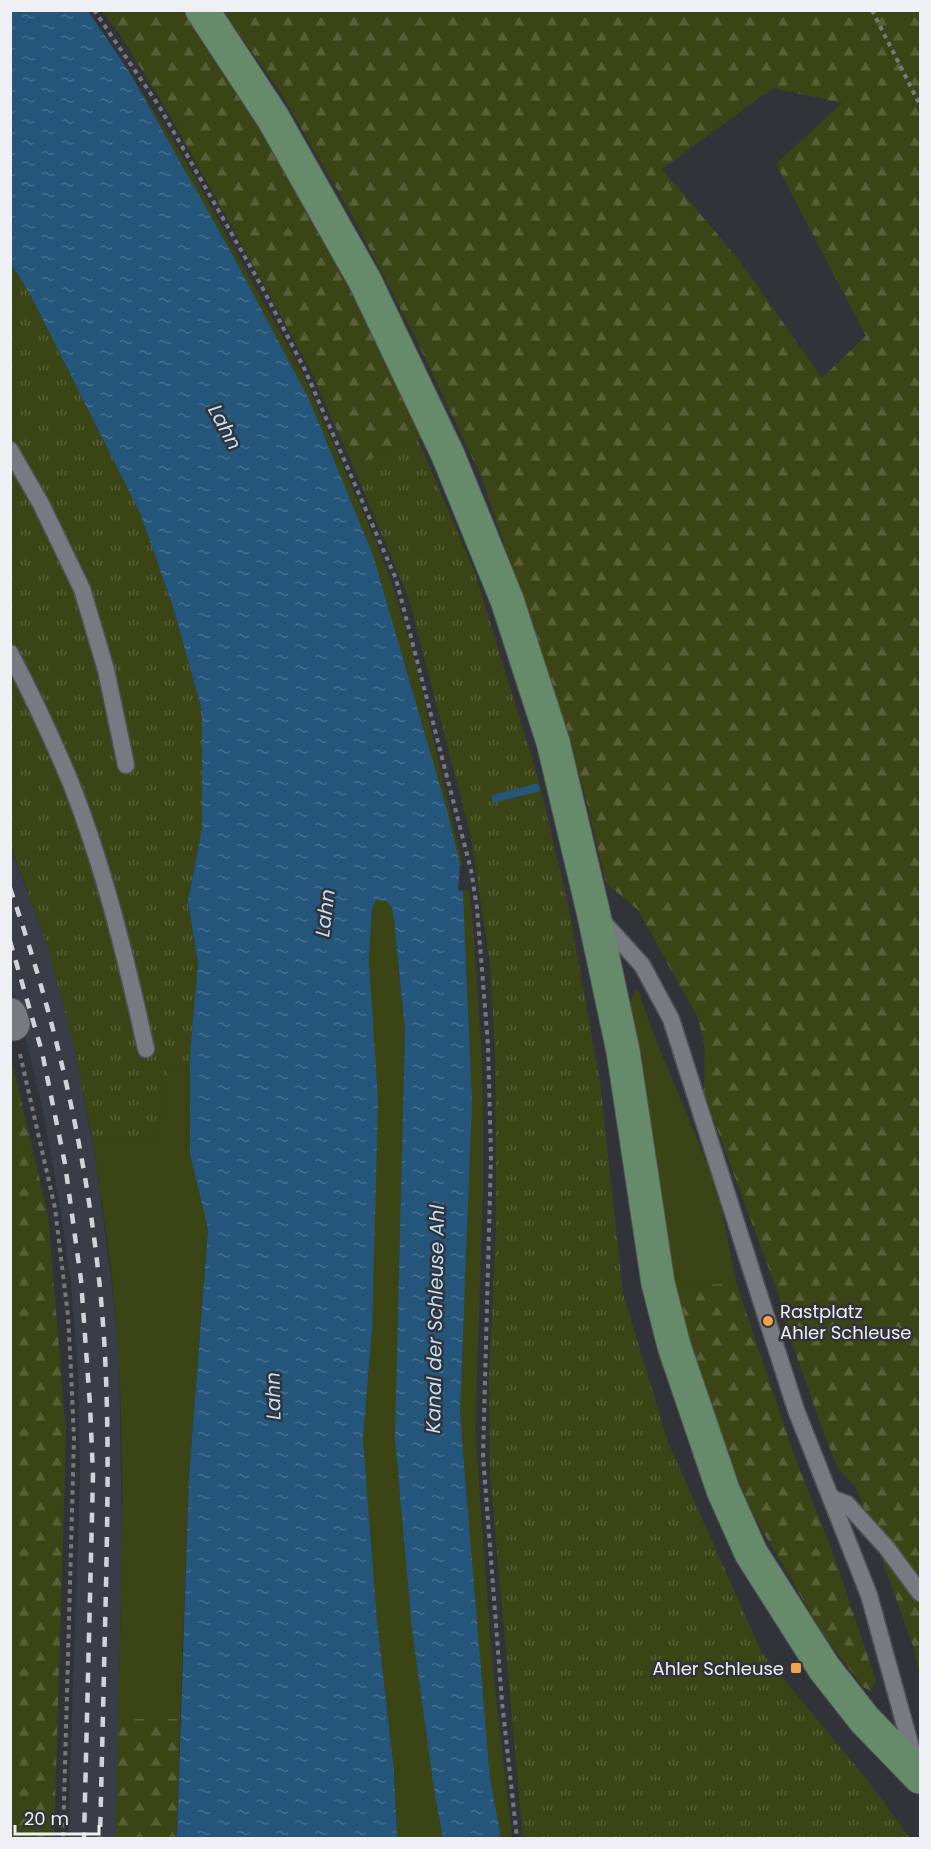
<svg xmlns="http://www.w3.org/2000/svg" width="931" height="1849" viewBox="0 0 931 1849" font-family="Poppins,sans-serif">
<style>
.built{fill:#393d48}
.grass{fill:#3b4415}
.forest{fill:url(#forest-firs);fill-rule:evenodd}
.park{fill:url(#park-tufts)}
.water{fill:url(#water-ripples)}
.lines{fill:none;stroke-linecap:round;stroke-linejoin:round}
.stream{stroke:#24567b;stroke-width:8}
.service-casing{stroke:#505257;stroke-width:19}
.minor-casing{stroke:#505257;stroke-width:35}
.primary-casing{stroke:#505257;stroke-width:35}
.path{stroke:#76787d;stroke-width:4;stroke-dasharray:4.5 4.5;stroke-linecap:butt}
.service{stroke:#787a81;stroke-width:16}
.minor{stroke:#787a81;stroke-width:33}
.primary{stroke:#658b6b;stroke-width:33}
.rail{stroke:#d1d3d7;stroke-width:4.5;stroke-dasharray:10 10;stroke-linecap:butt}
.poi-dot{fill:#f5a346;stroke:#313339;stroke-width:2}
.labels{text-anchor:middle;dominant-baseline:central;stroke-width:5;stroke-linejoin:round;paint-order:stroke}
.poi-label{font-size:18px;fill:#eef0f3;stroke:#313339;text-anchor:start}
.water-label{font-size:20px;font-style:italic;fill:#c2dff6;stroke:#313339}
</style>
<defs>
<pattern id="forest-firs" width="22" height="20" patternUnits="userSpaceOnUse" patternTransform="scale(1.5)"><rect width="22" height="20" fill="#3b4415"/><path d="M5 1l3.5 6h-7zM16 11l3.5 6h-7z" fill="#585f38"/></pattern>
<pattern id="park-tufts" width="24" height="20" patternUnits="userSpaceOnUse" patternTransform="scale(1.5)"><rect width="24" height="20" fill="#3b4415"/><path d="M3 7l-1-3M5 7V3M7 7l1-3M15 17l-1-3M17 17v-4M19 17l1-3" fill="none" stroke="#585f38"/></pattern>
<pattern id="water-ripples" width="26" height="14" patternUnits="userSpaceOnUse" patternTransform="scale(1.5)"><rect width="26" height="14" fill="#24567b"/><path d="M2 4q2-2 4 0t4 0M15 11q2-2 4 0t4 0" fill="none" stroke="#446f8e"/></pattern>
</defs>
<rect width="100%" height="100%" fill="#313339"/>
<!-- built -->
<path class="built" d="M10 846 48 948 74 1045 96 1161 119 1345 122 1551 116 1838H68L80 1480 78 1369 71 1284 61 1213 43 1111 26 1039 11 986Z"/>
<!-- grass -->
<g class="grass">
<path d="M130 73 185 160 302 372 375 540 391 581 412 649 463 865 460 866 447 810 373 555 309 399 231 252Z"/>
<path d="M469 890 473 923 482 1061 483 1114V1195L475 1430 492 1660 512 1838H501L490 1778 460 1414 472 1101 463 891Z"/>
<path d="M376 900 386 901 391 906 394 920 405 1030 401 1207 435 1796 443 1838H397L394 1771 377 1620 363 1439 372 1331 369 961 372 909Z"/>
<path d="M635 989 639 992C659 1055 689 1113 711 1175 723 1210 729 1246 736 1282L675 1288 630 1003Z"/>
<path d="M190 1065V1154L208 1229 189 1477 180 1719H118C122 1549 130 1378 103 1210 99 1188 97 1165 93 1143L156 1138 168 1068Z"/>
</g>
<!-- forest -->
<g class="forest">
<path d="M102 11H182L188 18 261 131 353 292 423 437 353 466 312 373 267 290 169 114 121 36Z"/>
<path d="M223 11H920V1678L914 1649 856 1487 838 1469 821 1425 793 1346 779 1296 704 1093 705 1052 699 1020 638 910 606 883 586 798 547 668 481 476 416 339 352 215 279 90ZM773 88 842 103 776 164 866 336 822 378 740 261 662 169Z"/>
<path d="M10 1053 48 1215 66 1434 54 1838H11Z"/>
<path d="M736 1282 794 1455 834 1556 876 1681 871 1691 863 1687 824 1635 752 1513 712 1415 687 1340 675 1288Z"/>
<path d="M118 1719H180L177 1838H116Z"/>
</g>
<!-- park -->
<g class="park">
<path d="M11 264 30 294 141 515 174 610 202 711V829L188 901 198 963 190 1065 168 1068 156 1138 93 1143 74 1045 48 948 11 846Z"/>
<path d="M418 439 475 574 539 781 569 909 600 1082 623 1293 668 1442 762 1653 865 1777 910 1838H523L490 1474 489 1379 496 1225 495 1052 490 964 471 837 409 599 353 466Z"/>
</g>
<!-- water -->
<path class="water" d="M10 11H88L130 73 231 252 309 399 373 555 447 810 460 864 458 890 463 891 472 1101 460 1414 490 1778 501 1838H443L435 1796 412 1629 395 1438 405 1030 394 920 391 906 386 901 376 900 372 909 369 961 378 1100 372 1331 363 1439 377 1620 394 1771 397 1838H177L189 1477 208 1229 190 1154V1054L198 963 188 901 202 829V711L174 610 141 515 30 294 11 264Z"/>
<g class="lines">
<!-- stream -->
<path class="stream" d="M496 798 536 788"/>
<defs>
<g id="service">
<path d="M10 450 41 504 82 589 106 670 126 765"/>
<path d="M10 653C32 695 52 738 70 781 104 867 126 958 146 1049"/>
<path d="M602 921 642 965 671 1019 796 1410 869 1595 915 1762"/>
<path d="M831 1498 847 1504 886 1547 920 1593"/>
</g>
<path id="minor" d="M10 1015 13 1024"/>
<path id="primary" d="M202 10 273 118 365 281 448 455 507 600 553 742 593 911 623 1051 658 1283 674 1346 723 1490 751 1553 824 1668 864 1719 920 1777"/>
</defs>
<!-- service casing -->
<use href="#service" class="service-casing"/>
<!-- minor casing -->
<use href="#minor" class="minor-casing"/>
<!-- primary casing -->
<use href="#primary" class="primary-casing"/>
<!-- path -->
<g class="path">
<path d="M94 10 159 106 262 287 305 370 396 579 471 870 477 908 488 1045 491 1156 483 1456 502 1702 517 1838"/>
<path d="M872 10 920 105"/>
<path d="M20 1054 55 1208 68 1316 71 1371 74 1439 63 1838"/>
</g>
<!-- service -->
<use href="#service" class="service"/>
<!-- minor -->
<use href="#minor" class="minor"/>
<!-- primary -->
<use href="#primary" class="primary"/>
<!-- rail -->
<g class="rail">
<path d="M10 888C54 1015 85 1146 99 1279 110 1381 108 1485 106 1587 104 1671 102 1755 100 1838"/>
<path d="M10 941 42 1052 65 1164 81 1280 90 1405 93 1475 84 1838"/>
</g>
</g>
<!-- markers -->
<g class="poi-dot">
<circle cx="768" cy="1321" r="6"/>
<rect x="790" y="1662" width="12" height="12" rx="3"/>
</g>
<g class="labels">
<!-- poi labels -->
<g class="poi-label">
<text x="780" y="1311">Rastplatz<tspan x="780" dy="21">Ahler Schleuse</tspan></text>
<text x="784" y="1668" text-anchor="end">Ahler Schleuse</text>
</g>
<!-- water labels -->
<g class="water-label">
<text transform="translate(225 427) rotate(62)">Lahn</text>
<text transform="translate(325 913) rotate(-83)">Lahn</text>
<text transform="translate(435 1319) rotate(-89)">Kanal der Schleuse Ahl</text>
<text transform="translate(273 1396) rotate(-91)">Lahn</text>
</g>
</g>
<!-- border -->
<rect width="931" height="1849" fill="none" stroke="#eef0f3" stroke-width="24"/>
<!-- scale -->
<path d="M15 1825v9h84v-9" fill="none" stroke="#eef0f3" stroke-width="3"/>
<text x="24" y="1825" font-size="18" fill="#eef0f3" stroke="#313339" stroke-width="4.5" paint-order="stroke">20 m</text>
</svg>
